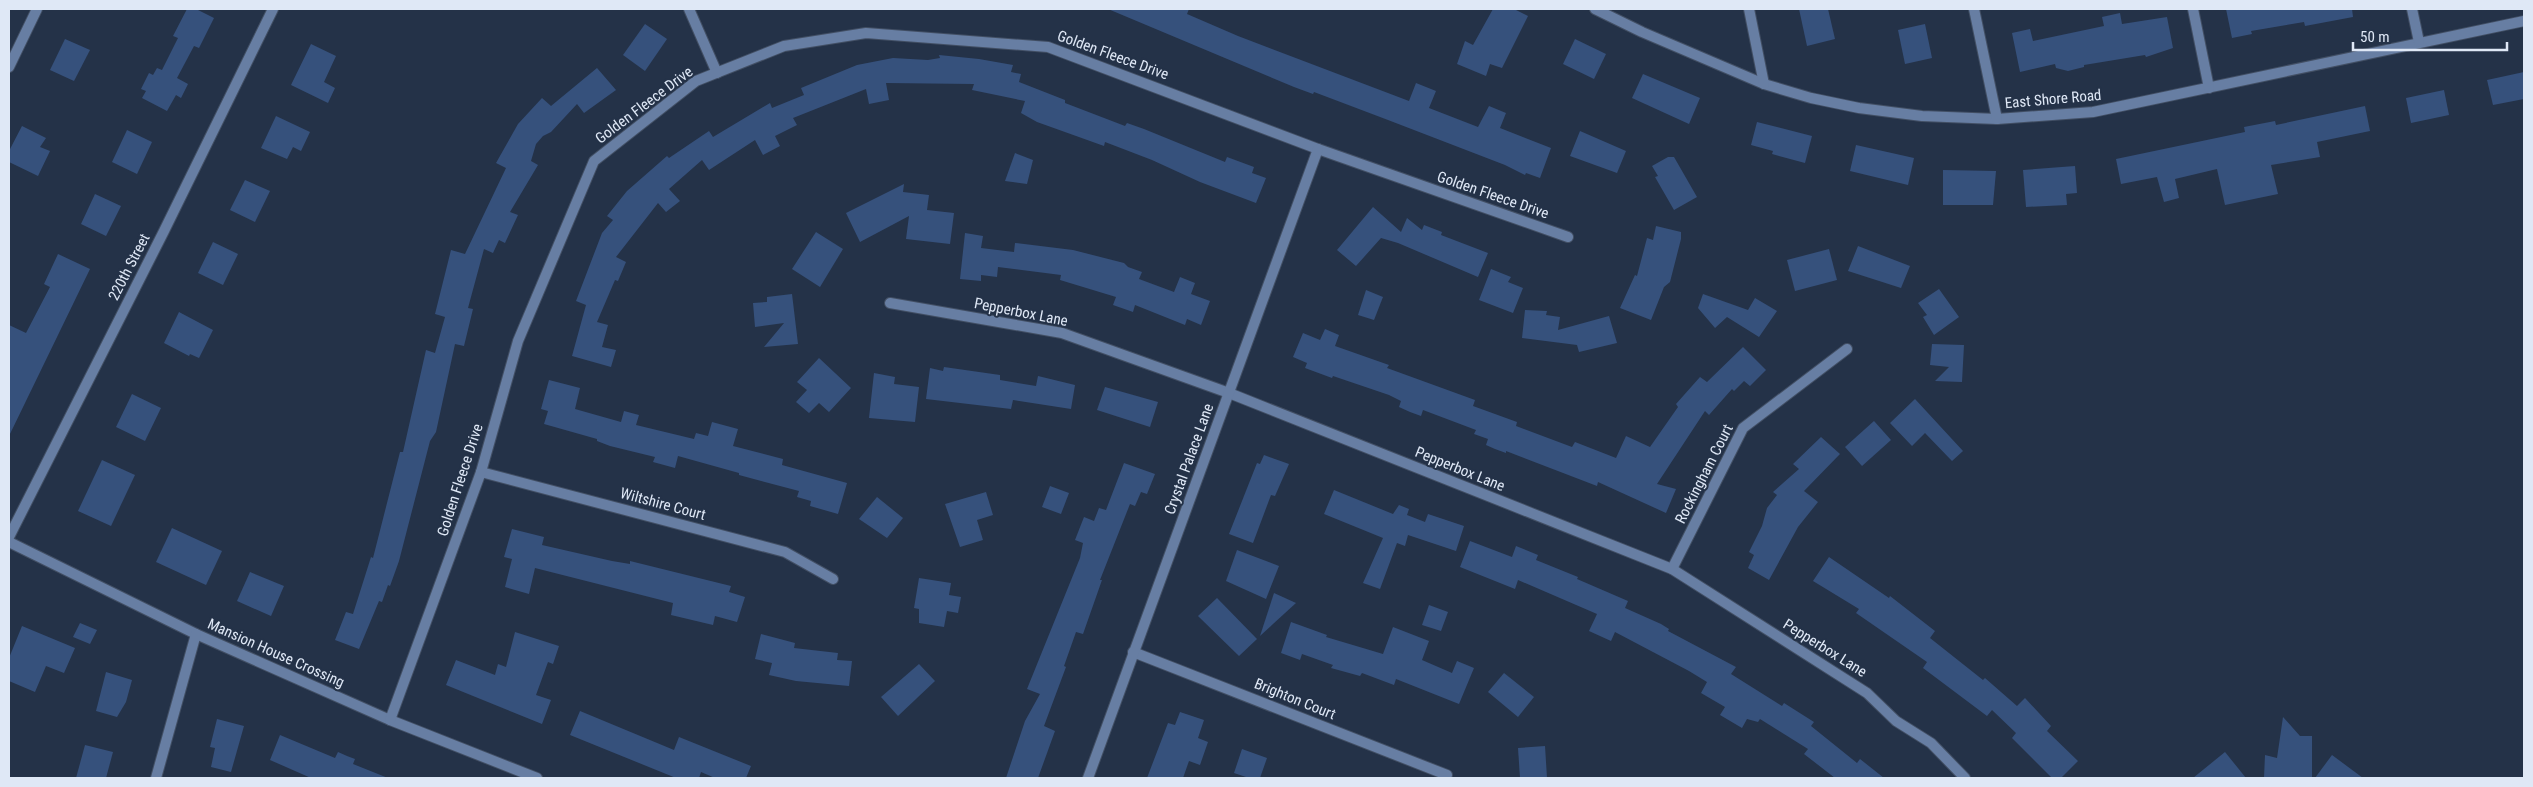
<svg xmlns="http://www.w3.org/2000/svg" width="2533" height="787" viewBox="0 0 2533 787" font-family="'Roboto Condensed',sans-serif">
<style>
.building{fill:#36517c}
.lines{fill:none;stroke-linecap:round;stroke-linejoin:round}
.street-casing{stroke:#424f64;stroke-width:12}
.street{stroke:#677ea3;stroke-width:10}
.labels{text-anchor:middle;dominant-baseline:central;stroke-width:4;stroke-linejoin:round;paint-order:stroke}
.street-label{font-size:15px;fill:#dfe8f6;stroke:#243248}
</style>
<rect width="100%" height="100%" fill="#243248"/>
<!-- building -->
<g class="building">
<path d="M187 9H196L214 18 199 48 194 46 177 78 188 84 181 98 176 95 167 111 142 98 146 91 141 89 149 73 153 75 157 68 162 70 178 38 173 36Z"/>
<path d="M1108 9H1189L1187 14 1238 36 1409 101 1416 83 1436 91 1429 108 1478 127 1489 106 1506 113 1500 128 1551 148 1540 178 1526 173 1525 175 1505 165 1388 120 1314 92 1313 94 1294 87Z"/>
<path d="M1493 9H1514L1528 16 1502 68 1490 64 1486 76 1457 64 1465 41 1473 45Z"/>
<path d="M1799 9H1828L1835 39 1807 46Z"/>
<path d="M2226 9H2352L2353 17 2305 26 2304 22 2251 31 2252 34 2232 38Z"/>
<path d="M2120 13 2122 24 2167 17 2173 48 2146 57 2145 55 2084 65V67L2068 71 2056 68 2055 64 2020 72 2012 33 2030 29 2033 41 2104 26 2102 17Z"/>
<path d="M645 24 667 39 645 71 623 55Z"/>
<path d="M1925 24 1932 58 1905 64 1898 30Z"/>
<path d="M65 39 90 50 74 81 50 70Z"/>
<path d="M1575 39 1606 54 1594 79 1563 64Z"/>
<path d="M311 44 336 56 324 82 335 88 328 103 291 85Z"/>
<path d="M939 55 979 59 1013 65 1011 72 1021 74 1019 82 1065 100V103L1125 126 1127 123 1144 129 1225 162 1227 157 1254 167 1252 173 1266 178 1256 203 1200 182 1152 160 1105 142 1104 146 1037 122 1021 113 1025 101 972 90 974 84 886 83 889 100 869 104 866 89 793 118 797 125 775 136 780 146 763 155 755 140 709 170 702 160 669 189 680 201 666 212 658 203 616 257 626 262 618 281 615 280 597 322 608 325 602 347 616 350 611 367 572 356 586 305 576 301 602 233 613 220 607 216 627 191 667 156 669 158 709 131 713 137 770 103 772 108 804 95 801 88 857 65 893 58 928 60 940 58Z"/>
<path d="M597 68 616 90 584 113 577 104 551 132 543 136 536 144 531 161 538 165 510 212 518 215 505 243 499 240 493 253 484 249 468 308 473 309 464 346 455 344 436 432 430 441 399 561 390 586 388 585 382 602 379 601 359 649 335 640 346 612 353 614 371 557 373 558 400 452H403L426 350 435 353 445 317 435 314 451 250 465 254 506 168 496 163 518 124 542 98 551 106Z"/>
<path d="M2524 72V99L2493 105 2487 80Z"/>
<path d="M1643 74 1700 98 1689 124 1632 98Z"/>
<path d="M2444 90 2449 115 2411 123 2406 98Z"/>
<path d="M2365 106 2370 131 2317 142 2320 157 2271 165 2278 194 2225 205 2217 169 2175 179 2179 198 2164 202 2157 177 2121 184 2116 159 2245 132 2244 127 2275 121 2276 125Z"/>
<path d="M276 116 310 132 301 151 293 147 287 159 261 148Z"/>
<path d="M1757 122 1812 136 1805 163 1772 154 1773 151 1751 145Z"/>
<path d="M22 126 46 138 40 147 50 151 38 176 9 162V151Z"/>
<path d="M127 130 152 142 137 174 112 162Z"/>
<path d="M1580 131 1626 151 1617 173 1570 156Z"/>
<path d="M1856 145 1914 158 1908 185 1850 171Z"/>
<path d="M1015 153 1033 160 1027 184 1005 181Z"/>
<path d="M1668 157H1674L1697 197 1674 210 1655 177 1658 176 1652 166Z"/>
<path d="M2075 166 2077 193 2066 194 2067 205 2026 207 2023 170Z"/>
<path d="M1943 170 1996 171 1993 205H1943Z"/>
<path d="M245 180 270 191 255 222 230 210Z"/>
<path d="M904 184 903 192 929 195 927 210 954 213 950 244 906 239 909 216 860 242 846 213Z"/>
<path d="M95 194 121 206 106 236 81 224Z"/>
<path d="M1373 207 1401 232 1407 218 1422 230 1424 225 1442 232 1441 235 1488 253 1478 277 1398 243 1381 238 1356 266 1337 250Z"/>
<path d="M1656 226 1681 232V239L1670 282 1664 287 1651 320 1620 308 1635 275 1637 276 1647 238 1653 240Z"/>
<path d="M816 232 843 249 820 287 792 269Z"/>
<path d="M965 233 983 236 981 248 1014 252 1015 243 1073 250 1124 263 1128 267 1142 272 1139 279 1174 292 1180 277 1195 283 1191 294 1210 301 1201 325 1187 319 1185 325 1135 305 1133 312 1113 305 1116 297 1060 280 1061 275 998 267 997 277 981 275V281L960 279Z"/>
<path d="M213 242 238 254 223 285 198 273Z"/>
<path d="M1858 246 1910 266 1901 288 1848 271Z"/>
<path d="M1829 249 1837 280 1795 291 1787 260Z"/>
<path d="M58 254 90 269 9 436V325L26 333 50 287 44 284Z"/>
<path d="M1491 269 1511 277 1508 282 1523 288 1513 313 1479 300Z"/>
<path d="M1939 289 1959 317 1934 335 1923 317 1927 315 1918 303Z"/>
<path d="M1366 290 1383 297 1374 320 1358 315Z"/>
<path d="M792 294 798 344 764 347 784 323 755 327 753 303 767 302V297Z"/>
<path d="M1703 294 1748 310 1755 298 1777 311 1759 337 1727 317 1715 328 1698 308Z"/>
<path d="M1525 310 1547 311 1546 315 1560 317 1558 330 1609 316 1617 343 1579 352 1577 345 1522 338Z"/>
<path d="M179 312 213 330 199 358 190 354 189 356 164 343Z"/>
<path d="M1325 329 1339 335 1335 346 1389 365 1387 368 1475 400 1473 406 1517 422 1516 426 1572 447 1575 442 1616 458 1626 436 1650 447 1678 407 1676 404 1700 377 1707 382 1743 347 1766 370 1750 386 1744 381 1734 391 1732 389 1709 415 1705 411 1657 484 1676 489 1666 513 1598 482 1597 486 1506 451V453L1495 449 1486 445 1488 439 1474 434 1476 430 1423 410 1421 416 1410 412 1399 407 1401 401 1389 395 1333 376 1332 378 1305 368 1307 363 1293 357 1303 333 1320 340Z"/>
<path d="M1932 344 1964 345 1962 382 1935 381 1949 367 1930 365Z"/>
<path d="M819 358 851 388 829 412 819 403 809 413 796 402 807 390 797 382Z"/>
<path d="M944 367 1000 375V380L1036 386 1038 376 1075 385 1071 409 1013 400 1011 409 926 399 930 368 943 371Z"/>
<path d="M874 373 895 377 894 384 919 387 915 422 869 418Z"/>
<path d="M549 380 580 388 575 409 621 422 624 411 639 415 636 425 694 439 696 433 708 436 712 422 738 429 733 446 783 459 782 465 847 483 838 514 810 506 811 501 797 497 799 491 739 475V473L678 456 675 468 653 462 655 457 610 446 597 441V439L544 424 548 411 541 409Z"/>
<path d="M1105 387 1158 402 1150 427 1097 410Z"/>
<path d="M132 394 161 408 145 441 116 427Z"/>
<path d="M1915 399 1963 451 1952 461 1925 433 1912 446 1890 423Z"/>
<path d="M1874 421 1891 440 1862 466 1845 447Z"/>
<path d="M1821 437 1840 454 1804 491 1818 502 1798 527 1769 580 1748 568 1754 555 1749 552 1762 526 1767 508 1777 495 1773 492 1799 469 1793 464Z"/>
<path d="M1264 455 1289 464 1275 496 1271 495 1253 543 1229 534 1257 463 1260 464Z"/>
<path d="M102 460 135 475 111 526 78 511Z"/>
<path d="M1124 463 1155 474 1147 494 1141 492 1135 506 1130 504 1100 580H1102L1083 634 1076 632 1064 666 1066 667 1044 726 1055 731 1038 778H1006L1025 721 1040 694 1027 689 1080 558 1083 543 1075 540 1084 517 1094 521 1099 508 1106 510Z"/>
<path d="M1050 486 1069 493 1061 514 1042 507Z"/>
<path d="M1334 490 1393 514 1399 505 1409 509 1407 515 1425 522 1428 514 1464 526 1456 551 1408 535 1405 546 1397 543 1380 589 1363 583 1383 538 1324 514Z"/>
<path d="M986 492 993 515 977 520 983 540 960 547 945 504Z"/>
<path d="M877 497 903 518 887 538 859 519Z"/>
<path d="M172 528 222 551 206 585 156 562Z"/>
<path d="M512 529 544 537 542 545 612 561 630 564V561L731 586 729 592 745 597 737 622 715 616 713 625 671 615 673 603 535 568 529 594 505 587 512 559 504 557Z"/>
<path d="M1470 541 1512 557 1516 546 1538 555 1536 560 1578 577 1577 579 1628 601 1625 608 1661 624 1669 629 1668 631 1736 667 1731 674 1782 706 1784 703 1814 722 1811 726 1857 763 1860 759 1884 778H1835L1804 754 1808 749 1760 719 1758 722 1747 719 1742 728 1720 715 1725 707 1701 693 1707 682 1689 671 1615 632 1611 641 1589 631 1597 614 1518 580 1515 589 1460 567Z"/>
<path d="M1237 550 1279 566 1266 599 1226 581Z"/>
<path d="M1829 557 1889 598 1890 596 1935 631 1930 638 1983 680 1985 678 2017 706 2025 698 2051 726 2047 731 2078 761 2061 778H2052L2012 738 2016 733 1992 710 1987 716 1923 668 1927 662 1856 613 1859 609 1813 581Z"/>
<path d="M250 572 284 586 271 616 237 601Z"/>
<path d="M919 578 951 583 949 595 961 597 958 613 947 611 944 627 919 623V609L914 608Z"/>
<path d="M1274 593 1296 603 1260 636Z"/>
<path d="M1217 598 1257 639 1239 656 1198 616Z"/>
<path d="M1429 605 1448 612 1441 631 1422 625Z"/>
<path d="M1291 622 1327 635 1326 637 1383 654 1393 627 1429 641 1422 660 1452 673 1457 661 1474 668 1459 704 1396 679 1394 685 1362 673 1360 676 1331 668 1333 665 1302 654 1300 660 1281 653Z"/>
<path d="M80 623 97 630 90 644 73 637Z"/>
<path d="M22 626 75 648 64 673 46 666 35 692 9 681V658Z"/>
<path d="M515 632 559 646 553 664 548 662 536 695 551 700 542 724 446 685 456 660 495 675 498 664 506 667Z"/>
<path d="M761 634 795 643 794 648 838 653 837 660 852 661 849 686 796 681 769 675 772 663 755 659Z"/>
<path d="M919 664 935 681 898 716 881 697Z"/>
<path d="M106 672 132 680 126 702 117 717 96 711Z"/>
<path d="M1504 673 1534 697 1518 717 1488 692Z"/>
<path d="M580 711 674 750 679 737 751 766 746 778H715L701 772 699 778H676L570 735Z"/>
<path d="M1180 712 1204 720 1198 738 1208 742 1200 765 1189 761 1183 778H1147L1168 723 1175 725Z"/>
<path d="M2283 717 2300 736H2312V778H2264L2265 755 2277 758Z"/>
<path d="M217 719 244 726 231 772 211 767 215 748 210 747Z"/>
<path d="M280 735 335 758 338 752 347 756 355 759 353 764 388 778H311L270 760Z"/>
<path d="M85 745 113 752 106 778H76Z"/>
<path d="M1545 746 1547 778H1520L1518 748Z"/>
<path d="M1242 749 1267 758 1260 778H1249L1234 773Z"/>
<path d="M2225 752 2246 778H2193Z"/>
<path d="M2332 755 2363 778H2315Z"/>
</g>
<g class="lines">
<defs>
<g id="street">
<path d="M689 9 717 73"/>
<path d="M1595 9 1642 32 1764 84 1811 98 1859 108 1922 116 1997 119 2093 112 2524 21"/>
<path d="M1749 9 1764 84"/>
<path d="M1974 9 1997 119"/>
<path d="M2193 9 2209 88"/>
<path d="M2412 9 2419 42"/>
<path d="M9 67 37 9"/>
<path d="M890 303 1062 333 1229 393 1672 569 1867 693 1896 721 1931 743 1965 778"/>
<path d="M481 472 785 552 833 579"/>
<path d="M9 537 164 231 273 9"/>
<path d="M9 542 196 634 390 720 537 778"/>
<path d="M1672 569 1743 428 1847 349"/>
<path d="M1133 652 1447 775"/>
<path d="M390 720 481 472 518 341 594 161 696 81 784 46 866 33 1048 47 1318 149 1568 237"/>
<path d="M156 778 196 634"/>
<path d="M1088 778 1318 149"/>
</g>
</defs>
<!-- street casing -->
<use href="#street" class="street-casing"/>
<!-- street -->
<use href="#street" class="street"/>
</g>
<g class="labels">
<!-- street labels -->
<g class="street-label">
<text transform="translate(1113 55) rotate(20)">Golden Fleece Drive</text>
<text transform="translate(2053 99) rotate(-5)">East Shore Road</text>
<text transform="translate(644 105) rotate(-37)">Golden Fleece Drive</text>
<text transform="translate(1493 195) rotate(19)">Golden Fleece Drive</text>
<text transform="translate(129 267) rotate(-63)">220th Street</text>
<text transform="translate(1021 312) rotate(11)">Pepperbox Lane</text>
<text transform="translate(1189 459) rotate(-70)">Crystal Palace Lane</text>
<text transform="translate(1460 469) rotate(22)">Pepperbox Lane</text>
<text transform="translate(1704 474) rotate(-63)">Rockingham Court</text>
<text transform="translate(460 480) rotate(-72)">Golden Fleece Drive</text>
<text transform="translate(663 504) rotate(15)">Wiltshire Court</text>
<text transform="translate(1825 648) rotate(32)">Pepperbox Lane</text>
<text transform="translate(276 653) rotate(24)">Mansion House Crossing</text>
<text transform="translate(1295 699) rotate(22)">Brighton Court</text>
</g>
</g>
<!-- border -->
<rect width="2533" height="787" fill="none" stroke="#dfe8f6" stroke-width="20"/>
<!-- scale -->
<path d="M2353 42v8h154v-8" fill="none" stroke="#dfe8f6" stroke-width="2.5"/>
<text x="2360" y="42" font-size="15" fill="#dfe8f6" stroke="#243248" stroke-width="4" paint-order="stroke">50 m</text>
</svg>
